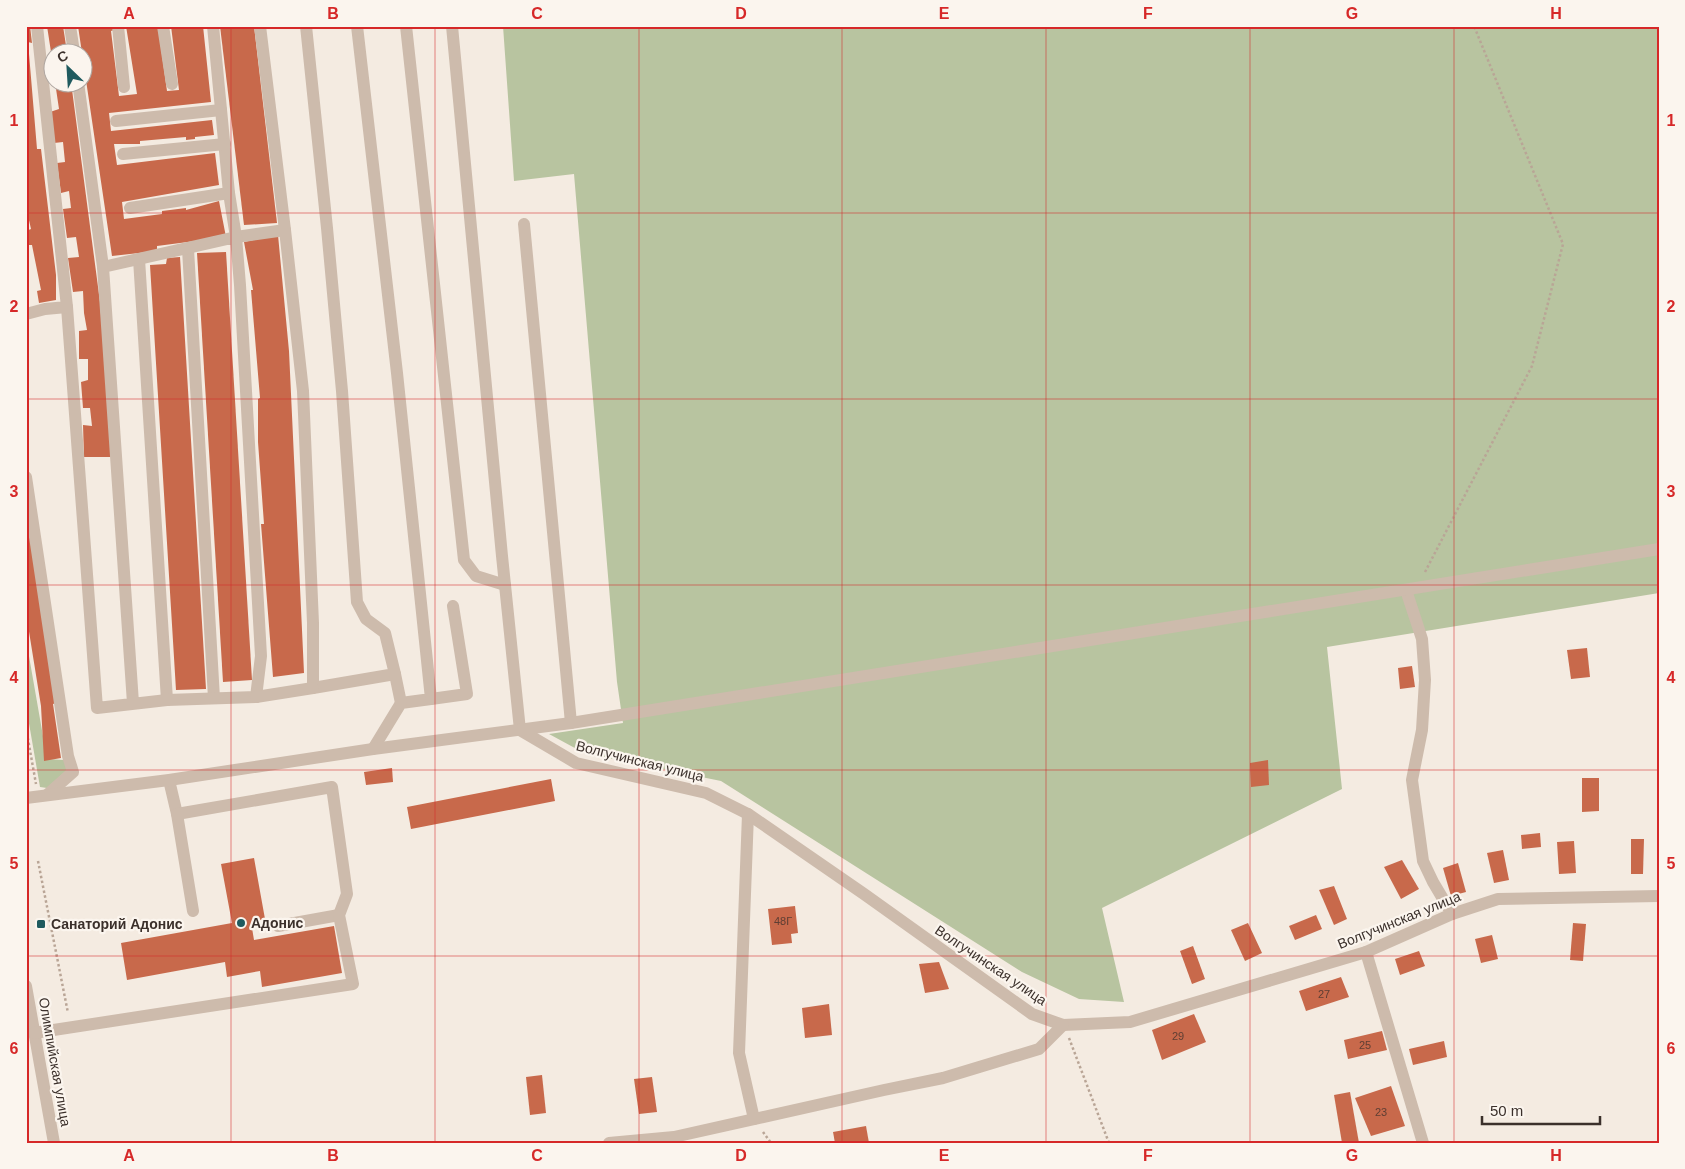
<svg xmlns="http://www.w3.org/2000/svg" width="1685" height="1169" viewBox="0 0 1685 1169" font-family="Arial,sans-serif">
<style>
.green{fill:#b8c4a0}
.building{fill:#c8694b}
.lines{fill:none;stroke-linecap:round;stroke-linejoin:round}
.path{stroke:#b9a596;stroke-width:2.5;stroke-dasharray:2.5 2.5;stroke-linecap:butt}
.minor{stroke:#cdbbac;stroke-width:12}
.grid{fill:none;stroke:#d62828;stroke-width:1;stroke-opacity:0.55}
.poi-dot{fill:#1f5a5e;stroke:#fbf5ee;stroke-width:2}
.labels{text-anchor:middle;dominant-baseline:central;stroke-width:4.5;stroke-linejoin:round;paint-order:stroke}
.number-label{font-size:11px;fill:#5e3e33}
.street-label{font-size:14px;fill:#3b302b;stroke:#fbf5ee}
.poi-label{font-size:14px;font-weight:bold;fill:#3b302b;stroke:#fbf5ee;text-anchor:start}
.neatline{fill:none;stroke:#d62828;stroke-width:2}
.grid-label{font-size:16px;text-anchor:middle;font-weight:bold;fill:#d62828}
</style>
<rect width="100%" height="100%" fill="#f4ebe1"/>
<!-- green -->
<g class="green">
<path d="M503 26H1659V593L1327 647 1342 789 1102 908 1124 1002 1079 999 1022 972 721 781 584 753 549 734 623 723 617 682 574 174 514 181Z"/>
<path d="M26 639 47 759 65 760 67 770 47 788 40 787 26 706Z"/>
</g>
<!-- building -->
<g class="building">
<path d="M26 26H30L32 43 28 42 37 149H41L56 275V300L39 303 37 291 41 290 32 245H27L26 238V231L31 229 26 207Z"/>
<path d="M47 26H63L67 52H51Z"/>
<path d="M78 26H114V30L111 31 119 96 137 94 126 26H158L167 91 179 90 171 26H203L211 102 109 113 111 131 212 120 214 135 195 137V139L186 140V137L140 141V144H114L117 165 215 153 219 185 122 202 124 219 162 214V211L186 208V210L219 201 226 237 157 246V251L112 256Z"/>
<path d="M220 26H254L277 223 244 225Z"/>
<path d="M55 82H71L100 302 112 457H84L83 425 92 426 90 408H83L81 382 88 380V359H79V331L87 330 84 313 83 291 73 292 68 258 79 257 76 237 67 238 63 209 71 208 69 191 61 193 57 163 65 162 63 142 54 143 50 112 59 109Z"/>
<path d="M278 235 289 351 304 673 273 677 261 524H264L258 442V399L260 398 251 290H253L244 242Z"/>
<path d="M226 252 252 680 223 682 197 253Z"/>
<path d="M180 257 206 689 176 690 150 265 166 264 167 258Z"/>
<path d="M26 503 56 703 53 704 61 758 44 761 41 706 26 613Z"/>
<path d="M1587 648 1590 677 1571 679 1567 650Z"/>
<path d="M1412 666 1415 687 1400 689 1398 668Z"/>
<path d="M1268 760 1269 785 1251 787 1250 763Z"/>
<path d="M392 768 393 782 366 785 364 772Z"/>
<path d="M1582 778H1599V811L1582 812Z"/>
<path d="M551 779 555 801 411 829 407 807Z"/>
<path d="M1540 833 1541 847 1522 849 1521 835Z"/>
<path d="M1631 839H1644L1643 874H1631Z"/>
<path d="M1574 841 1576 873 1559 874 1557 842Z"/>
<path d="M1503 850 1509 880 1494 883 1487 853Z"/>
<path d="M254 858 265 919 251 922 254 940 334 926 342 973 262 987 260 971 227 977 225 962 127 980 121 943 232 923 221 864Z"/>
<path d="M1402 860 1419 889 1401 899 1384 867Z"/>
<path d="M1458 863 1466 892 1451 896 1443 868Z"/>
<path d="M1334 886 1347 919 1334 925 1319 890Z"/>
<path d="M795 906 798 933 791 934 792 943 772 945 768 909Z"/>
<path d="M1316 915 1322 929 1295 940 1289 926Z"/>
<path d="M1248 923 1262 953 1245 961 1231 930Z"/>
<path d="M1573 923 1586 924 1583 961 1570 960Z"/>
<path d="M1492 935 1498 959 1481 963 1475 939Z"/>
<path d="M1193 946 1205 979 1192 984 1180 951Z"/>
<path d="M1419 951 1425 966 1400 975 1395 959Z"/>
<path d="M939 962 949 989 925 993 919 964Z"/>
<path d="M1341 977 1349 997 1306 1011 1299 991Z"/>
<path d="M829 1004 832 1035 805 1038 802 1008Z"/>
<path d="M1194 1014 1206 1042 1162 1060 1152 1030Z"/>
<path d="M1382 1031 1387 1050 1348 1059 1344 1040Z"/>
<path d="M1444 1041 1447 1057 1413 1065 1409 1049Z"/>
<path d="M542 1075 546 1113 530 1115 526 1077Z"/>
<path d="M652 1077 657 1112 639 1114 634 1079Z"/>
<path d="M1391 1086 1405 1126 1371 1136 1355 1098Z"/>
<path d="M1350 1092 1359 1143H1342L1334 1095Z"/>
<path d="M866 1126 869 1143H835L833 1132Z"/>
</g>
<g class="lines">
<!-- path -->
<g class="path">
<path d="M1425 572 1532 366 1563 244 1474 26"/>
<path d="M26 728 36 784"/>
<path d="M38 861 68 1013"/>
<path d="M1069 1038 1109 1143"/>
<path d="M763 1132 771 1143"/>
</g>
<!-- minor -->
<g class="minor">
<path d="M70 26 74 52"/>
<path d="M118 26 124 87"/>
<path d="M163 26 172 84"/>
<path d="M213 26 229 193 236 237 285 230"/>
<path d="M260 26 285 230 303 391 313 623V688L395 674 385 633 366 619 357 602 342 391 327 228 306 26"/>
<path d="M357 26 397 373 431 699 401 703 373 749"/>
<path d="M406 26 464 560 476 576 505 585"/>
<path d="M452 26 502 556 520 730"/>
<path d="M78 82 103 267"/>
<path d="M116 121 221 110"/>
<path d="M123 154 225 144"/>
<path d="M130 208 229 193"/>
<path d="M524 224 571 723"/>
<path d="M188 249 214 698"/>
<path d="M139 259 167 700"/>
<path d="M67 307 97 708 167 700 256 697 261 656 240 285 236 237 103 267 133 703"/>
<path d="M26 314 45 309 67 307 37 26"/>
<path d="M26 477 68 756 73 772 47 795"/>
<path d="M1406 590 1422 639 1425 680 1422 730 1412 780 1423 861 1433 882 1452 914"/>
<path d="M395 674 401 703"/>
<path d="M256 697 313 688"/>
<path d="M431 699 467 694 453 606"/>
<path d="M520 730 576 763 706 793 748 814 864 894 1032 1014 1063 1025 1130 1022 1366 952 1452 914 1498 899 1659 896"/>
<path d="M169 780 177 814"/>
<path d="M26 798 169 780 373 749 571 723 1659 549"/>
<path d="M748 814 739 1053 754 1119"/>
<path d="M278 926 339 915"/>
<path d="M1366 952 1423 1143"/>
<path d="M26 986 54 1143"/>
<path d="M34 1033 353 984 339 915 347 894 332 787 177 814 193 911"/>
<path d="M609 1143 674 1137 884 1090 943 1078 1039 1049 1063 1025"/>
</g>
</g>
<!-- grid -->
<path class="grid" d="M231 26V1143M435 26V1143M639 26V1143M842 26V1143M1046 26V1143M1250 26V1143M1454 26V1143M26 213H1659M26 399H1659M26 585H1659M26 770H1659M26 956H1659"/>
<!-- markers -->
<g class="poi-dot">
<circle cx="241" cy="923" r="5"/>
<rect x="36" y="919" width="10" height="10" rx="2.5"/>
</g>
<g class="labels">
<!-- number labels -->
<g class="number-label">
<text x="783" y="921">48Г</text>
<text x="1324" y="994">27</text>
<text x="1178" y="1036">29</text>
<text x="1365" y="1045">25</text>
<text x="1381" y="1112">23</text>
</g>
<!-- street labels -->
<g class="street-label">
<text transform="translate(640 761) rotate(14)">Волгучинская улица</text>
<text transform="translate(1399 920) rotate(-22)">Волгучинская улица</text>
<text transform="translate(991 965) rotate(34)">Волгучинская улица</text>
<text transform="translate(55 1062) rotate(80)">Олимпийская улица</text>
</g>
<!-- poi labels -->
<g class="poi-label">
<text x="251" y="923">Адонис</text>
<text x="51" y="924">Санаторий Адонис</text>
</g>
</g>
<!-- border -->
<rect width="1685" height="1169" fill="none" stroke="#fbf5ee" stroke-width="55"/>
<!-- north arrow -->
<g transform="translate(68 68) rotate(335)"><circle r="24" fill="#fbf5ee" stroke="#aea6a0"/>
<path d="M0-4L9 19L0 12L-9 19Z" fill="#1f5a5e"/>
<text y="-8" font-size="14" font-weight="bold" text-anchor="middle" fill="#3b302b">С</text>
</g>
<!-- scale -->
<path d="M1482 1116v8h118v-8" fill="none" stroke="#3b302b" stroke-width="2.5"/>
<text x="1490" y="1116" font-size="15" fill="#3b302b" stroke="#fbf5ee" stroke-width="4" paint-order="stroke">50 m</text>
<rect x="28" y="28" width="1630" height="1114" class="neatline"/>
<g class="grid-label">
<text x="129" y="19">A</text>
<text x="333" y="19">B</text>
<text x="537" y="19">C</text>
<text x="741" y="19">D</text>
<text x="944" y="19">E</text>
<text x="1148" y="19">F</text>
<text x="1352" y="19">G</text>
<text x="1556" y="19">H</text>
<text x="14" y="126">1</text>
<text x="1671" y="126">1</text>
<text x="14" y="312">2</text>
<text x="1671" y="312">2</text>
<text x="14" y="497">3</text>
<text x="1671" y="497">3</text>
<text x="14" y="683">4</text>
<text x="1671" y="683">4</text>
<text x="14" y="869">5</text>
<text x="1671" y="869">5</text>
<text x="14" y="1054">6</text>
<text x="1671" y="1054">6</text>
<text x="129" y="1161">A</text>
<text x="333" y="1161">B</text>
<text x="537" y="1161">C</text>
<text x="741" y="1161">D</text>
<text x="944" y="1161">E</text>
<text x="1148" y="1161">F</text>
<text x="1352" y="1161">G</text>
<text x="1556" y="1161">H</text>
</g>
</svg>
